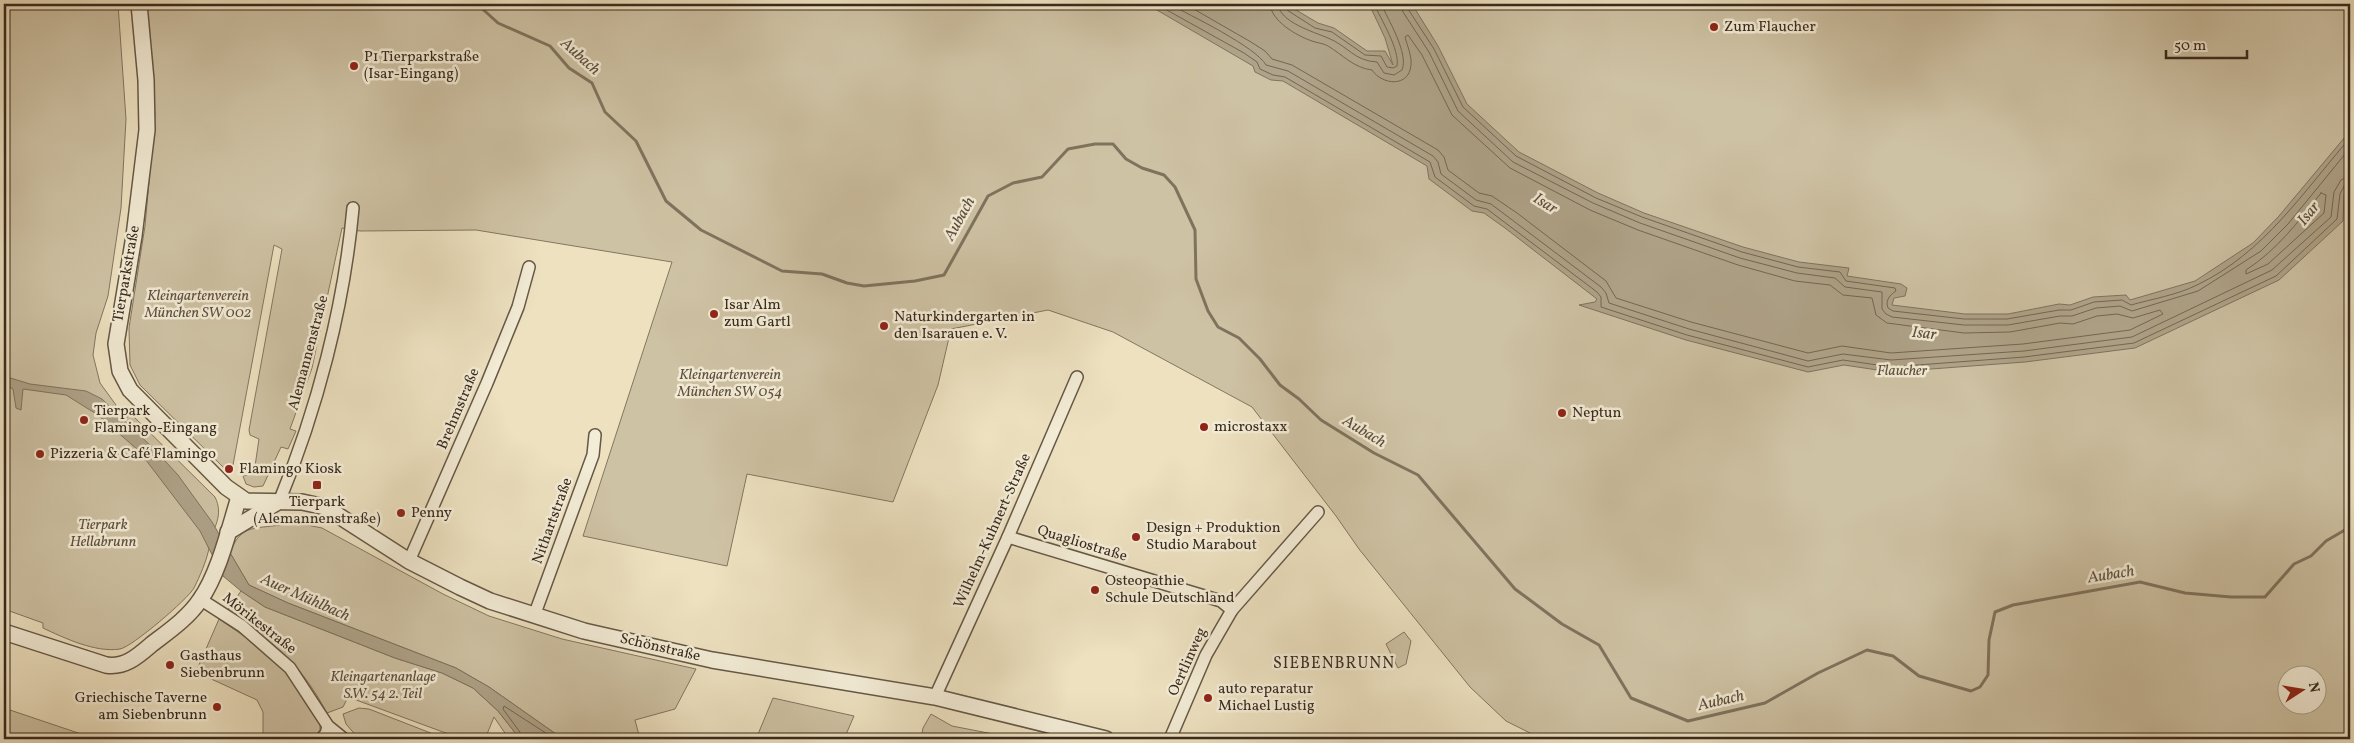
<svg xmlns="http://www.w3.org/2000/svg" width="2354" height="743" viewBox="0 0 2354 743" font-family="Vollkorn,serif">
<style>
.green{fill:#cec2a4;stroke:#837661;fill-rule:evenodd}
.water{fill:#afa389;stroke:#7f735e}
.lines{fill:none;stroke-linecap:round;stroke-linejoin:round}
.shore{stroke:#746654;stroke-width:1}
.stream{stroke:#7f735e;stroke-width:3}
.minor-casing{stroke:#655846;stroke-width:14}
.tertiary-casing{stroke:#655846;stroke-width:18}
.minor{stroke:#f3ecd6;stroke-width:11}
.tertiary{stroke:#f3ecd6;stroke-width:15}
.poi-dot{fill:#8f2418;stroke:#f3ecd6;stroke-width:2}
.labels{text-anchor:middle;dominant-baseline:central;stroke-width:5;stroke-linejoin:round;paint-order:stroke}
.poi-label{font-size:15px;fill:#382a1e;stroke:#f3ecd6;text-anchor:start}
.street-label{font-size:15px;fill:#382a1e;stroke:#f3ecd6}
.park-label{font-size:15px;font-style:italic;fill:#5e5040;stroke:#f3ecd6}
.water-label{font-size:16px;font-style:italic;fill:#5c4e3e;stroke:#f3ecd6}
.neighbourhood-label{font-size:16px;letter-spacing:1px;fill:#382a1e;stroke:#f3ecd6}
</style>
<rect width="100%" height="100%" fill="#ede1c0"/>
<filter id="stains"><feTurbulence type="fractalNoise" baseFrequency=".004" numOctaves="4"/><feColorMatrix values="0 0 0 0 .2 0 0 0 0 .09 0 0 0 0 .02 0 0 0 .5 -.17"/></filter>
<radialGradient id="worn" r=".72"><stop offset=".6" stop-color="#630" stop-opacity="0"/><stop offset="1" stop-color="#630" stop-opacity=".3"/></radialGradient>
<!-- green -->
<g class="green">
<path d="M4 4H118L126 119 121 208 108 296 96 333 93 355 100 383 116 405 113 412 122 419 132 415 215 497C224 515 214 529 207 544L209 549C206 562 200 576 194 588 188 599 132 647 120 649 96 653 64 638 43 628V623L4 609Z"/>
<path d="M145 4H2350V739H1542L1506 721 1470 687 1359 549 1336 516 1252 407 1113 332 1048 310 951 329 938 385 893 502 747 474 727 566 583 536 672 262 476 230 360 231 342 228 312 368 290 429 296 431 288 449 281 447 263 486 254 487 246 484 243 476 254 473 259 439 250 435 249 430 282 249 274 245 233 465 227 464 225 469 140 385 130 365 129 328 145 226 155 115ZM2286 676H2316V706H2286Z"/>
<path d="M285 524 307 525 322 528 443 594 489 616 562 639 696 669 675 709 635 720 640 739H563L489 687 456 668 288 603 249 585 230 553C241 522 257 530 285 524Z"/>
<path d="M241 591 265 607 395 658 442 673 473 688 498 711 520 739H509L494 717 485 739H462L348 697 343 707 327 713C299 661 274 643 227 611Z"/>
<path d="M219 619 263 649 286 670 320 723V730L312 739H263V712L257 700 196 672Z"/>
<path d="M1404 632 1411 641 1406 664 1398 668 1386 644Z"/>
<path d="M773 698 854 716 844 739H756Z"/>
<path d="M4 708 96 739H4Z"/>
<path d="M359 708 369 709 446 739H382L373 736 358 738 346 724 343 714Z"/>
<path d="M931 714 952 726 1019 739H921L923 728Z"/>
</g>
<!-- water -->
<g class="water">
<path d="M1150 4H1286L1318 23 1334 28 1367 51H1385L1393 65 1385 38 1369 4H1412L1438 46 1467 104 1519 152 1598 193 1644 213 1743 247 1799 262 1849 268 1847 276 1901 284 1907 288 1905 296 1894 298 1892 305 1965 314H2008L2059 304 2070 305 2093 297 2126 295 2130 300 2195 281 2253 243 2279 216 2350 131V184L2344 195 2343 221 2279 280 2135 348 2025 362 1891 372 1844 365 1808 372 1686 340 1579 305 1595 302 1597 299 1505 228 1484 213 1472 211 1429 179 1427 166 1283 81 1271 80 1255 72 1253 66 1150 6Z"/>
<path d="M4 376 30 384 86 391 102 399 153 448 178 475 212 522 249 585 288 603 456 668 489 687 563 739H520L498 711 473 688 442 673 395 658 265 607 241 591 223 576 200 531 139 451 98 415 66 395 23 389 21 410 16 408 13 389 4 384Z"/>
</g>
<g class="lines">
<!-- shore -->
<g class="shore">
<path d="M1156 4 1244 53 1257 62 1260 69 1273 75 1285 77 1430 162 1435 177 1474 206 1487 209 1597 292 1601 297V307L1687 335 1808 367 1843 360 1891 367 2024 357 2134 343 2276 276 2337 219 2340 194 2345 184 2350 183"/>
<path d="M1169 4C1190 15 1256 47 1266 65L1288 71 1433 156 1438 162 1441 174 1476 200 1491 204 1601 287 1606 293 1609 303 1689 329 1808 361 1843 354 1891 360 2024 351 2132 337 2272 270 2331 217 2334 192 2341 180 2350 176"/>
<path d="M1185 4 1251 42 1265 51 1272 59 1292 65 1438 150 1444 157 1448 170 1479 193 1492 196 1517 213 1606 281 1616 298 1691 322 1808 353 1842 346 1891 353 2023 344 2130 330 2163 314 2160 310 2133 318 2117 314 2097 316 2073 324 2060 323 2010 332 1964 333 1887 323 1876 315 1872 298 1843 295 1830 285 1795 281 1738 265 1638 230 1590 210 1510 168 1452 115 1422 55 1408 35 1405 37C1407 45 1412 56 1411 65 1409 88 1382 85 1372 70 1354 68 1343 55 1328 46 1323 43 1317 43 1312 41 1297 36 1271 21 1270 4"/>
<path d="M1278 4C1279 22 1314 32 1328 38 1348 46 1354 61 1377 62L1384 73 1394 75 1402 70C1409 54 1388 19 1381 4"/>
<path d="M1284 4 1287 10 1315 28 1332 32 1365 55 1381 56 1387 67 1393 68 1397 66C1400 50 1381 19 1374 4"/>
<path d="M1401 4 1403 12 1429 52 1458 111 1513 162 1593 203 1640 223 1740 258 1797 273 1835 278 1845 287 1882 292V309L1886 314 1892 317 1964 325H2008L2060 316H2072L2096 308 2120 306 2132 311 2198 291 2261 251 2288 224 2350 148"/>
<path d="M1407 4 1408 9 1434 49 1463 107 1516 156 1596 198 1642 217 1742 252 1798 267 1840 272 1846 281 1895 288 1896 291C1890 295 1885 300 1888 308L1893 311 1964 319H2007L2059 310H2071L2094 302 2122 300 2131 305C2152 299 2177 295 2197 285 2264 253 2303 192 2350 138"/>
<path d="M2321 193 2326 195 2324 213 2268 264 2246 274V270C2277 250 2298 222 2321 193Z"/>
<path d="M523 739 522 735 503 709 504 706 555 739"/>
</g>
<!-- stream -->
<path class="stream" d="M477 4 498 23 550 46 569 68 592 83 605 112 636 141 666 201 701 230 782 271 822 274 847 283 864 286 915 281 944 275 988 196 1013 183 1042 177 1068 149 1095 144H1113L1126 159 1142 168 1164 175 1175 187 1195 230 1196 279 1208 311 1218 327 1239 338 1260 359 1280 385 1299 399 1321 420 1374 453 1418 475 1515 589 1562 624 1599 645 1631 698 1688 721 1765 703 1818 673 1867 650 1893 656 1919 676 1971 691 1980 687 1988 675 1989 640 1995 612 2013 605 2140 582 2185 593 2231 597H2265L2294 564 2311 556 2326 541 2350 527"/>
<defs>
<g id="minor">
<path d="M279 502C317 410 344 307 353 208"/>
<path d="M1008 537 1221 601 1232 610"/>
<path d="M409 561 487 383 518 307 529 267"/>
<path d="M200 599 242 626 290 668 328 726 344 739"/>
<path d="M534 616 593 455 595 435"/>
<path d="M935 697 1008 537 1077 377"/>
<path d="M321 739 326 734 328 726"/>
<path d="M1170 739 1206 655 1232 610 1318 512"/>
</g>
<g id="tertiary">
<path d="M139 4 146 80 147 130 134 236 116 344 120 371 130 390 226 487 246 501 302 502 325 507 409 561 460 587 490 601 584 631 712 660 935 697 1106 739"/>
<path d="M228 532 276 503"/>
<path d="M4 632 106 665C125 668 138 656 152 644 169 631 188 618 200 600 219 573 229 529 239 497"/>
</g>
</defs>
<!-- minor casing -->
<use href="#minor" class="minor-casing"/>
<!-- tertiary casing -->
<use href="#tertiary" class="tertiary-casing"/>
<!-- minor -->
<use href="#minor" class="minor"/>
<!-- tertiary -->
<use href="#tertiary" class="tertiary"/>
</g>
<!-- markers -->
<g class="poi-dot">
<circle cx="1714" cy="27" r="5"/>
<circle cx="354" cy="66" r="5"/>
<circle cx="714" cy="314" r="5"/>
<circle cx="884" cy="326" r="5"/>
<circle cx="1562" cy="413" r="5"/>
<circle cx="84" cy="420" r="5"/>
<circle cx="1204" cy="427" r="5"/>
<circle cx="40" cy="454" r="5"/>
<circle cx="229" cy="469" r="5"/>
<rect x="312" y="480" width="10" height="10" rx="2.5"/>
<circle cx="401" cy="513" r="5"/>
<circle cx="1136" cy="537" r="5"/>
<circle cx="1095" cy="590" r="5"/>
<circle cx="170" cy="665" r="5"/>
<circle cx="1208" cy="698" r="5"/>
<circle cx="217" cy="707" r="5"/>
</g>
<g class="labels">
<!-- poi labels -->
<g class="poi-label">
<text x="1724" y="27">Zum Flaucher</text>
<text x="364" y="57">P1 Tierparkstraße<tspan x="364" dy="17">(Isar-Eingang)</tspan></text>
<text x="724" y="305">Isar Alm<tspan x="724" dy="17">zum Gartl</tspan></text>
<text x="894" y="317">Naturkindergarten in<tspan x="894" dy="17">den Isarauen e. V.</tspan></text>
<text x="94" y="411">Tierpark<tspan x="94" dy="17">Flamingo-Eingang</tspan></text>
<text x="1572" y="413">Neptun</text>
<text x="1214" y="427">microstaxx</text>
<text x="50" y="454">Pizzeria &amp; Café Flamingo</text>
<text x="239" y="469">Flamingo Kiosk</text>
<text x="317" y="502" text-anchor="middle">Tierpark<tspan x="317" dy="17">(Alemannenstraße)</tspan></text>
<text x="411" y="513">Penny</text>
<text x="1146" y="528">Design + Produktion<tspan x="1146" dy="17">Studio Marabout</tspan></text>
<text x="1105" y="581">Osteopathie<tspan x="1105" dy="17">Schule Deutschland</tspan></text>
<text x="180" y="656">Gasthaus<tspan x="180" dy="17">Siebenbrunn</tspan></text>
<text x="1218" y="689">auto reparatur<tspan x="1218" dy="17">Michael Lustig</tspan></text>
<text x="207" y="698" text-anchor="end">Griechische Taverne<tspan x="207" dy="17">am Siebenbrunn</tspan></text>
</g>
<!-- street labels -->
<g class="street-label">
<text transform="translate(127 274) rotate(-80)">Tierparkstraße</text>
<text transform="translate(309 353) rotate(-75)">Alemannenstraße</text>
<text transform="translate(459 409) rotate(-67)">Brehmstraße</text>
<text transform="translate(553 521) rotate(-70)">Nithartstraße</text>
<text transform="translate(993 531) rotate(-66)">Wilhelm-Kuhnert-Straße</text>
<text transform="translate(1082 544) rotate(17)">Quagliostraße</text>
<text transform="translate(259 624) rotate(38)">Mörikestraße</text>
<text transform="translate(660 648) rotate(13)">Schönstraße</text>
<text transform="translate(1188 662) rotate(-66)">Oertlinweg</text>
</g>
<!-- park labels -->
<g class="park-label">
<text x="198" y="296">Kleingartenverein<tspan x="198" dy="17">München SW 002</tspan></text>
<text x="1902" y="371">Flaucher</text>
<text x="730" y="375">Kleingartenverein<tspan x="730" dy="17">München SW 054</tspan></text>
<text x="103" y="525">Tierpark<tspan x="103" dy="17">Hellabrunn</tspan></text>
<text x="383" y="677">Kleingartenanlage<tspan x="383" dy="17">S.W. 54 2. Teil</tspan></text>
</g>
<!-- water labels -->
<g class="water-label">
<text transform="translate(580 57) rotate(42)">Aubach</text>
<text transform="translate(1545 204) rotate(32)">Isar</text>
<text transform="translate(2309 214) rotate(-51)">Isar</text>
<text transform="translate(960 219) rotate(-61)">Aubach</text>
<text transform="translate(1924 334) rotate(6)">Isar</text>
<text transform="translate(1364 432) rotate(31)">Aubach</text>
<text transform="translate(2111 575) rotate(-9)">Aubach</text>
<text transform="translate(305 598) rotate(24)">Auer Mühlbach</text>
<text transform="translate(1721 701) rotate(-13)">Aubach</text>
</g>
<!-- neighbourhood labels -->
<g class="neighbourhood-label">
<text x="1334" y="664">SIEBENBRUNN</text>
</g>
</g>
<!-- margin -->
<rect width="2354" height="743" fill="none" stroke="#ede1c0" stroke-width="20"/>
<rect x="5" y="5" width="2344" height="733" fill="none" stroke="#382a1e" stroke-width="2.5"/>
<rect x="10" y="10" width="2334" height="723" fill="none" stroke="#382a1e"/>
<!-- north arrow -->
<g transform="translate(2302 690) rotate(78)"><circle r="24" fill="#f3ecd6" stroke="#a89e8c"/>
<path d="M0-4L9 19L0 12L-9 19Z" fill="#8f2418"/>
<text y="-8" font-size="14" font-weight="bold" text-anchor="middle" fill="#382a1e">N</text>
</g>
<!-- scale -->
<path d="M2166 50v8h81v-8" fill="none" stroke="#382a1e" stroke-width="2.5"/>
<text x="2174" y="50" font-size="15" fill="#382a1e" stroke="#f3ecd6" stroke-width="4" paint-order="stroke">50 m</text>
<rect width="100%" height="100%" filter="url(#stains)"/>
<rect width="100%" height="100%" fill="url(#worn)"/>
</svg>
